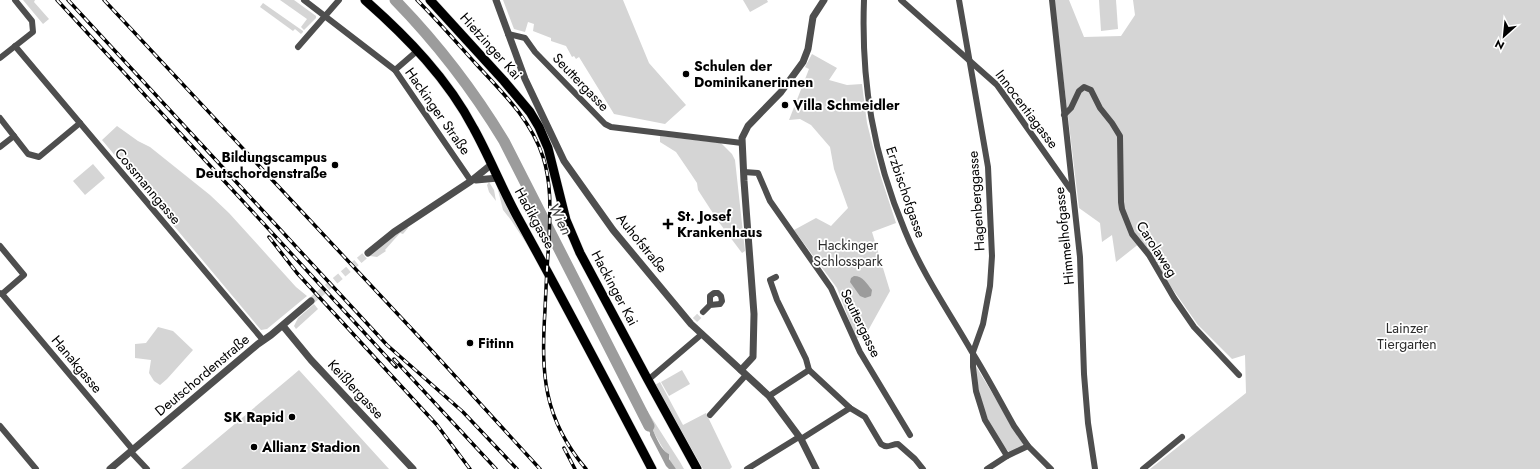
<svg xmlns="http://www.w3.org/2000/svg" width="1540" height="469" viewBox="0 0 1540 469" font-family="Jost,sans-serif">
<style>
.green{fill:#d5d5d5}
.water{fill:#9c9c9c}
.lines{fill:none;stroke-linecap:round;stroke-linejoin:round}
.river{stroke:#9c9c9c;stroke-width:11}
.minor-tunnel{stroke:#d9d9d9;stroke-width:6;stroke-dasharray:6 3;stroke-linecap:butt}
.tertiary-tunnel{stroke:#d9d9d9;stroke-width:7;stroke-dasharray:7 3.5;stroke-linecap:butt}
.primary-casing{stroke:#dbdbdb;stroke-width:10}
.minor{stroke:#4e4e4e;stroke-width:6}
.tertiary{stroke:#4e4e4e;stroke-width:7}
.primary{stroke:#000;stroke-width:9}
.rail-casing{stroke:#000;stroke-width:3.5}
.rail{stroke:#fff;stroke-width:2;stroke-dasharray:6;stroke-linecap:butt}
.poi-dot{fill:#000;stroke:#fff;stroke-width:1.5}
.labels{text-anchor:middle;dominant-baseline:central;stroke-width:3.5;stroke-linejoin:round;paint-order:stroke}
.street-label{font-size:14px;fill:#000;stroke:#fff}
.poi-label{font-size:14px;font-weight:bold;fill:#000;stroke:#fff;text-anchor:start}
.park-label{font-size:14px;fill:#2c2c2c;stroke:#fff}
.water-label{font-size:15px;font-style:italic;fill:#3d3d3d;stroke:#fff}
</style>
<rect width="100%" height="100%" fill="#fff"/>
<!-- green -->
<g class="green">
<path d="M23 0H35L34 2 49 19 43 24Z"/>
<path d="M280 0H294L316 16V18L304 30 301 27 307 19Z"/>
<path d="M503 0H623L649 63 686 105 665 124 614 114 579 57 576 59 574 56 572 57 566 46 551 41V38L533 31 534 24 528 22 525 32 514 29Z"/>
<path d="M743 0H767L768 2 750 12Z"/>
<path d="M1054 0H1069L1084 37 1121 36 1135 15 1133 0H1540V469H1150L1246 393 1245 355 1232 359 1198 325 1140 243 1116 262 1112 235 1102 242 1100 223 1079 208Z"/>
<path d="M1099 0H1116L1118 29 1101 31Z"/>
<path d="M263 3 303 31V32L301 34 295 29 293 31 260 7Z"/>
<path d="M812 54 837 68 829 80 847 85 862 84 867 123 879 171 896 223 872 232 890 291 865 336 856 338 837 288 794 230 816 218 831 226 848 208 834 169 830 147 811 125 800 119 789 120 809 69 805 67Z"/>
<path d="M117 126 138 141 150 147 210 195 229 213 296 287 307 296 267 329 261 330 102 140Z"/>
<path d="M660 136 721 143 732 154 735 160 745 251 742 253 718 221 698 190 697 183 691 174 676 152 660 142Z"/>
<path d="M93 164 105 178 85 195 73 181Z"/>
<path d="M489 182 494 190 496 201 489 192 487 185Z"/>
<path d="M497 186 529 245 528 246 511 220 503 210Z"/>
<path d="M408 227V228L403 234 400 233 385 250 386 251 377 257 370 256 391 238Z"/>
<path d="M314 304 318 309 296 329 294 326 298 318Z"/>
<path d="M158 327 173 331 193 350 167 379 160 385 154 381 149 373 151 360 135 358V344L146 343Z"/>
<path d="M974 363 1023 444 1021 448 1010 453C986 429 979 396 974 363Z"/>
<path d="M299 370 389 469H181L292 376Z"/>
<path d="M682 370 690 384 669 396 661 382Z"/>
<path d="M660 382 683 425 706 413 732 467 730 469H703L655 385Z"/>
<path d="M648 412 680 462 684 469H676C671 465 669 460 669 454L666 453C661 445 646 421 648 412Z"/>
</g>
<!-- water -->
<g class="water">
<path d="M854 276C863 276 867 284 872 290L871 296 865 298 860 296 850 282 851 278Z"/>
<path d="M646 410 648 412 647 416C652 426 659 450 669 454V459L676 469H669L666 466 650 435V433L643 418 639 415Z"/>
</g>
<g class="lines">
<!-- river -->
<path class="river" d="M395 0C437 43 473 90 504 141L649 426"/>
<!-- minor-tunnel -->
<path class="minor-tunnel" d="M695 320 703 312"/>
<!-- tertiary-tunnel -->
<path class="tertiary-tunnel" d="M311 301 368 253"/>
<defs>
<g id="primary">
<path d="M365 0C407 37 448 79 474 129 490 158 502 189 518 218 564 301 608 385 652 469"/>
<path d="M430 0 504 81 530 112 539 127 548 148 566 220 580 253 648 380 697 469"/>
</g>
</defs>
<!-- primary casing -->
<use href="#primary" class="primary-casing"/>
<!-- minor -->
<g class="minor">
<path d="M304 0 395 70 471 181"/>
<path d="M864 0C861 82 873 155 905 231 922 273 949 312 972 352 987 376 1000 401 1014 426L1028 446 1051 469"/>
<path d="M901 0 997 85 1071 190"/>
<path d="M959 0 988 167 992 256 990 286 983 324 973 352V367L976 391 985 420 1007 456"/>
<path d="M1052 0 1080 257 1084 374 1088 423 1095 469"/>
<path d="M508 34 525 38 535 52 605 124 611 127 742 143"/>
<path d="M15 46 263 340"/>
<path d="M298 47 339 0"/>
<path d="M0 58 33 32 32 21 15 0"/>
<path d="M395 70 417 51"/>
<path d="M1064 115 1071 108 1079 91 1084 87 1091 90 1100 108 1112 123 1120 136 1121 202 1122 209 1132 234 1149 255 1174 298 1194 327 1239 375"/>
<path d="M0 118 28 154 39 157 80 123"/>
<path d="M0 147 14 136"/>
<path d="M744 172 758 173 770 201 831 288 860 352 910 435"/>
<path d="M0 246 24 275 2 294 0 293"/>
<path d="M776 277 770 280 777 300 806 359 809 370 850 408 865 417 881 444C888 449 891 444 898 444L915 459 923 469"/>
<path d="M2 294 133 450"/>
<path d="M703 312 710 305 720 304 722 301 721 296 718 293H714L710 296V305"/>
<path d="M648 380 702 334"/>
<path d="M769 396 809 370"/>
<path d="M710 415 746 375"/>
<path d="M0 426 36 469"/>
<path d="M801 439 850 408"/>
<path d="M131 452 147 469"/>
<path d="M747 469 799 437"/>
<path d="M987 469 1007 456 1028 446"/>
<path d="M1143 469 1182 437"/>
</g>
<!-- tertiary -->
<g class="tertiary">
<path d="M496 0 525 79 564 161 613 230 691 324 769 396 801 439 816 469"/>
<path d="M476 180 498 178"/>
<path d="M368 253 394 232 471 181 492 164"/>
<path d="M283 326 311 360 413 469"/>
<path d="M741 370 753 357 754 314 744 181 742 138 748 126 781 92 803 62 808 49 813 17 824 0"/>
<path d="M110 469 258 344 271 335 311 301"/>
</g>
<!-- primary -->
<use href="#primary" class="primary"/>
<defs>
<g id="rail">
<path d="M57 0 396 367"/>
<path d="M68 0 387 345 463 412 517 469"/>
<path d="M104 0 422 340 540 469"/>
<path d="M417 0C438 21 457 43 477 65 503 93 531 120 543 157 552 185 550 213 549 241 547 264 546 287 545 310 541 374 543 418 586 469"/>
<path d="M269 237 297 273 437 425 470 469"/>
<path d="M394 359 496 469"/>
<path d="M564 448 575 469"/>
</g>
</defs>
<!-- rail casing -->
<use href="#rail" class="rail-casing"/>
<!-- rail -->
<use href="#rail" class="rail"/>
</g>
<!-- markers -->
<g class="poi-dot">
<circle cx="686" cy="74" r="4"/>
<circle cx="785" cy="105" r="4"/>
<circle cx="335" cy="165" r="4"/>
<path d="M666 218h4v4h4v4h-4v4h-4v-4h-4v-4h4z"/>
<circle cx="470" cy="343" r="4"/>
<circle cx="292" cy="417" r="4"/>
<circle cx="254" cy="447" r="4"/>
</g>
<g class="labels">
<!-- street labels -->
<g class="street-label">
<text transform="translate(491 46) rotate(48)">Hietzinger Kai</text>
<text transform="translate(581 82) rotate(46)">Seuttergasse</text>
<text transform="translate(1027 109) rotate(53)">Innocentiagasse</text>
<text transform="translate(438 111) rotate(55)">Hackinger Straße</text>
<text transform="translate(148 186) rotate(50)">Cossmanngasse</text>
<text transform="translate(906 192) rotate(71)">Erzbischofgasse</text>
<text transform="translate(976 201) rotate(-94)">Hagenberggasse</text>
<text transform="translate(535 218) rotate(61)">Hadikgasse</text>
<text transform="translate(1064 236) rotate(-96)">Himmelhofgasse</text>
<text transform="translate(642 243) rotate(51)">Auhofstraße</text>
<text transform="translate(1157 249) rotate(57)">Carolaweg</text>
<text transform="translate(615 288) rotate(62)">Hackinger Kai</text>
<text transform="translate(861 323) rotate(64)">Seuttergasse</text>
<text transform="translate(77 364) rotate(50)">Hanakgasse</text>
<text transform="translate(202 375) rotate(-40)">Deutschordenstraße</text>
<text transform="translate(356 389) rotate(47)">Keißlergasse</text>
</g>
<!-- poi labels -->
<g class="poi-label">
<text x="694" y="66">Schulen der<tspan x="694" dy="16">Dominikanerinnen</tspan></text>
<text x="793" y="105">Villa Schmeidler</text>
<text x="327" y="157" text-anchor="end">Bildungscampus<tspan x="327" dy="16">Deutschordenstraße</tspan></text>
<text x="677" y="216">St. Josef<tspan x="677" dy="16">Krankenhaus</tspan></text>
<text x="478" y="343">Fitinn</text>
<text x="284" y="417" text-anchor="end">SK Rapid</text>
<text x="262" y="447">Allianz Stadion</text>
</g>
<!-- park labels -->
<g class="park-label">
<text x="848" y="245">Hackinger<tspan x="848" dy="16">Schlosspark</tspan></text>
<text x="1407" y="328">Lainzer<tspan x="1407" dy="16">Tiergarten</tspan></text>
</g>
<!-- water labels -->
<g class="water-label">
<text transform="translate(560 219) rotate(63)">Wien</text>
</g>
</g>
<!-- north arrow -->
<g transform="translate(1504 36) rotate(207)" stroke="#ffffff" stroke-width="3" paint-order="stroke">
<path d="M0-3L7 15L0 10L-7 15Z" fill="#000000"/>
<text y="-6" font-size="11" font-weight="bold" text-anchor="middle" fill="#000000">N</text>
</g>
</svg>
